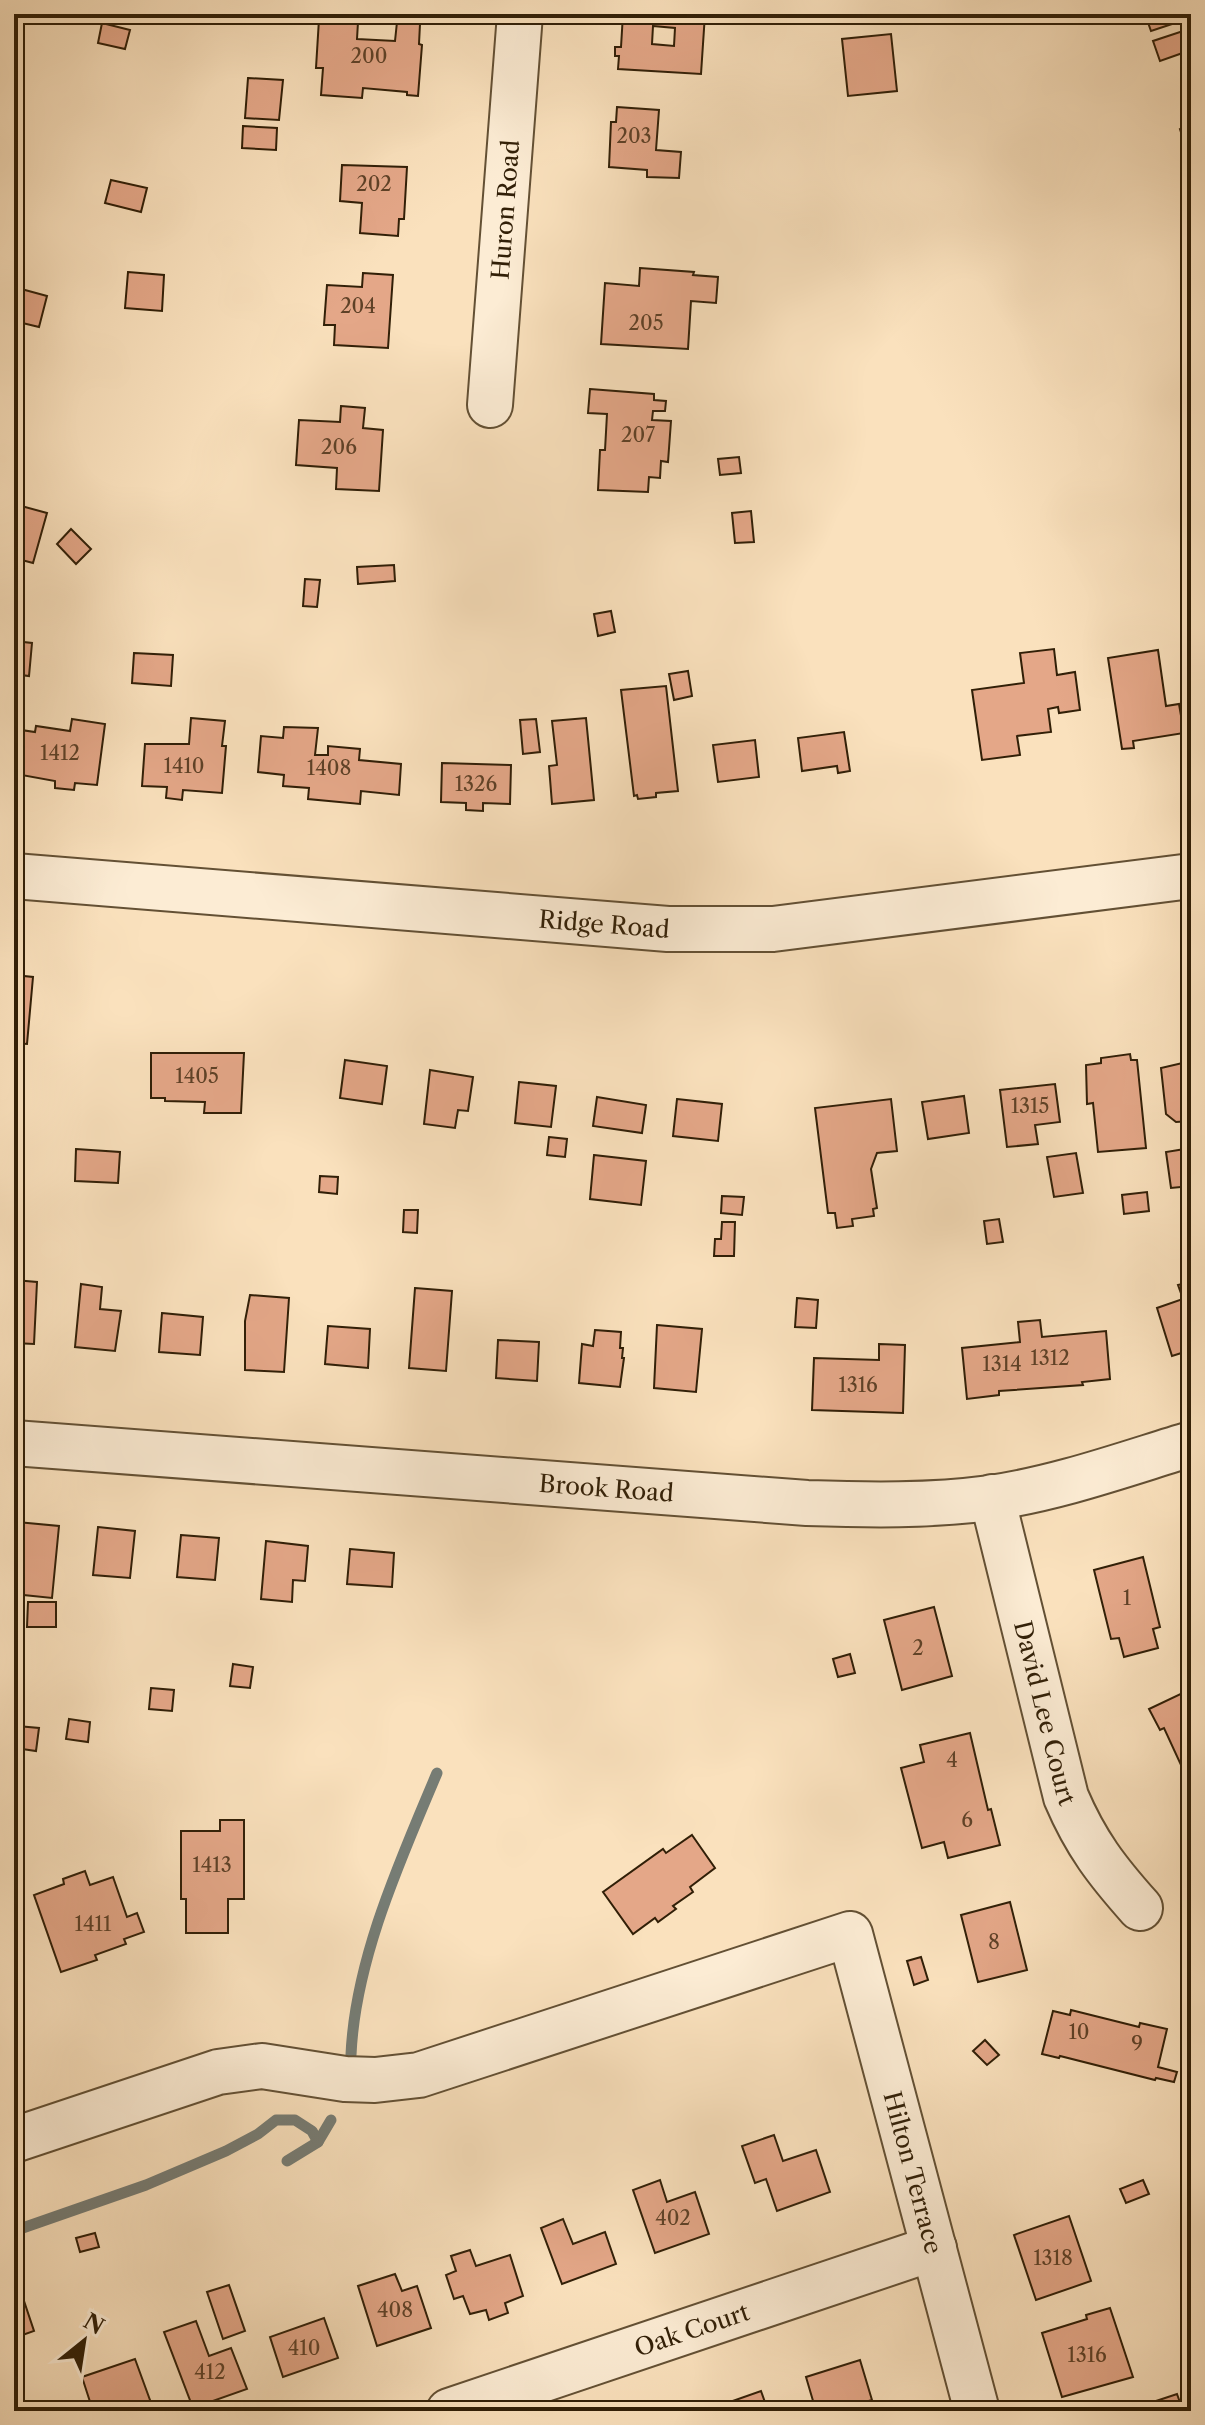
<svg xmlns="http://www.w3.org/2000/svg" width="1205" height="2425" viewBox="0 0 1205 2425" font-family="'Libre Caslon Text',serif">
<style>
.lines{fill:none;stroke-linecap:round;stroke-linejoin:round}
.stream{stroke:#767c74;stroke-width:11}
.building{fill:#e4a788;stroke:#311f07;stroke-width:2;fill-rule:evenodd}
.minor-casing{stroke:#635034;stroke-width:48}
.minor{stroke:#fcecd4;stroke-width:44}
.labels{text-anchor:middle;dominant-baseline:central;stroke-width:8;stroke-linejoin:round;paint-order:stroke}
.number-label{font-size:20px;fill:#5e4127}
.street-label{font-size:24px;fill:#311f07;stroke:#fcecd4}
</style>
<rect width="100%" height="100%" fill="#fae1bd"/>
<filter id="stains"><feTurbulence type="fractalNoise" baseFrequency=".0025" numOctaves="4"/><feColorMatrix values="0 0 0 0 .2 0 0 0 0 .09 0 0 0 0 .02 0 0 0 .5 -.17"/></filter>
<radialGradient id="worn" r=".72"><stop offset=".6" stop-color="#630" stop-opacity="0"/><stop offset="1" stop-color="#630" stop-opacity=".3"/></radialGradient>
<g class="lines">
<!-- stream -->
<g class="stream">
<path d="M351 2055C355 1960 400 1861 437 1773"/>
<path d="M287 2161 318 2142 331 2120"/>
<path d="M14 2231 146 2185 226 2151 258 2134 276 2120H295L312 2131 318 2142"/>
</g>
</g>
<!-- building -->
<g class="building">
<path d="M623 14H705L701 74 618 69 619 56H615V47H621ZM653 26 675 28 674 46 652 44Z"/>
<path d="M1145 14H1182L1184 20 1151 31Z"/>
<path d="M319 19 358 22 357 39 395 41 397 22 420 24 419 44 422 45 418 96 407 95V92L363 88 362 98 321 95 323 68H316Z"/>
<path d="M102 23 130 30 125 49 98 43Z"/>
<path d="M1186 30 1191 50 1160 61 1153 41Z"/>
<path d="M891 34 897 91 848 96 842 39Z"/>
<path d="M248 78 283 80 279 120 245 118Z"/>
<path d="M617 107 659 110 656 150 681 152 679 178 647 177V170L609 167 611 122H616Z"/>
<path d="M1191 125V149L1187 151 1180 129Z"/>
<path d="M243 126 277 128 276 150 242 148Z"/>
<path d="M342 165 407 167 404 219H399L398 236 360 233 362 203 340 201Z"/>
<path d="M111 180 147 188 141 212 105 203Z"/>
<path d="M640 268 694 272 693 275 718 277 716 303 691 301 688 349 601 344 605 283 639 286Z"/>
<path d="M128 272 164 275 162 311 125 308Z"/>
<path d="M363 273 393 275 388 348 334 345 335 325H324L327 285 362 287Z"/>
<path d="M14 287 47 296 39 327 14 321Z"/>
<path d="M590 389 654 394V400L666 401 665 411H653L652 420 671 421 668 462 661 461 660 478 649 477 648 492 598 490 600 450H605L607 414 588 413Z"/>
<path d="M341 406 365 408 363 428 383 430 379 491 336 489 337 468 296 465 299 420 340 422Z"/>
<path d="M739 457 741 473 720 475 718 459Z"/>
<path d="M14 504 47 513 33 563 14 558Z"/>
<path d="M751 511 754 542 735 543 732 513Z"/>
<path d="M71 529 91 549 76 564 57 544Z"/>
<path d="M394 565 395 581 358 584 357 567Z"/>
<path d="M305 579 320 580 317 607 303 606Z"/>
<path d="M611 611 615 632 598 636 594 614Z"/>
<path d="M14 641 32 643 29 676 14 674Z"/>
<path d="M1054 649 1057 675 1075 672 1080 710 1059 713 1058 707 1048 709 1051 732 1017 736 1020 755 982 760 972 690 1024 683 1020 653Z"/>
<path d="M1158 650 1166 706 1179 704 1184 733 1133 741 1134 748 1122 749 1108 658Z"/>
<path d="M134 653 173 655 171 686 132 683Z"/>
<path d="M688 671 692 696 674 700 669 674Z"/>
<path d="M666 686 678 791 656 793V797L638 799 637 795 634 796 621 690Z"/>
<path d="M191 718 225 721 222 746H226L222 793 183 790 182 800 166 798 167 787 142 786 145 744H189Z"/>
<path d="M586 718 594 800 552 804 549 766 557 765 552 721Z"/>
<path d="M72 719 105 724 97 785 75 783 74 790 55 788V781L16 774 21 730 35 732 36 726 70 731Z"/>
<path d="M536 719 540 752 523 754 520 720Z"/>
<path d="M284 727 318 728 315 755H328V746L360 749 359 760 401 764 399 795 361 791 360 804 308 799 309 788 283 786 284 775 258 772 261 736 283 738Z"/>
<path d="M844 732 850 771 838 773 837 766 802 771 798 738Z"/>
<path d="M755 740 759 777 718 782 713 745Z"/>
<path d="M442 763 511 765 510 804 483 803V811L466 810V803L441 802Z"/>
<path d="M14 975 33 977 27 1044 14 1043Z"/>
<path d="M151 1053H244L241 1113H204L205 1102 165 1101V1098H151Z"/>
<path d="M1130 1054 1131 1060H1137L1146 1148 1098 1152 1093 1103 1087 1104 1086 1065 1101 1063V1058Z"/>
<path d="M345 1060 387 1066 382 1104 340 1098Z"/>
<path d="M1191 1061V1121L1176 1122 1166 1114 1161 1068Z"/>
<path d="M430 1070 473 1077 468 1111 458 1110 455 1128 424 1124Z"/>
<path d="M519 1082 556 1086 551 1127 515 1123Z"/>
<path d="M1055 1084 1060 1122 1035 1125 1038 1144 1007 1147 1000 1090Z"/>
<path d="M964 1096 969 1133 928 1139 922 1102Z"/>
<path d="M597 1097 646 1105 642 1133 593 1126Z"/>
<path d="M14 1098 24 1099 22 1131 14 1130Z"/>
<path d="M677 1099 722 1104 718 1141 673 1136Z"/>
<path d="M891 1099 897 1151 877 1153 871 1169 877 1208 873 1209 874 1216 852 1219 853 1226 837 1228 835 1213H828L815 1108Z"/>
<path d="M549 1137 567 1139 565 1157 547 1155Z"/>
<path d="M1191 1148V1186L1171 1188 1166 1152Z"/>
<path d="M76 1149 120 1152 118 1183 75 1181Z"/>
<path d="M1076 1153 1083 1193 1054 1197 1047 1157Z"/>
<path d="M594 1155 646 1161 641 1205 590 1199Z"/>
<path d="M320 1176 338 1177 337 1194 319 1192Z"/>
<path d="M1147 1192 1149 1211 1124 1214 1122 1195Z"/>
<path d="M722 1196 744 1197 742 1215 721 1213Z"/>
<path d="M404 1210H418L417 1233 403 1232Z"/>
<path d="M999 1219 1003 1242 987 1244 984 1221Z"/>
<path d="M722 1222H735L734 1256H714L715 1239H721Z"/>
<path d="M14 1280 37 1282 34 1344 14 1343Z"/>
<path d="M1191 1282V1350L1172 1356 1157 1308 1183 1299 1178 1285Z"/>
<path d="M81 1284 102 1287 100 1309 121 1311 115 1351 75 1347Z"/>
<path d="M415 1288 452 1291 446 1371 409 1368Z"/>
<path d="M250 1295 289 1298 284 1372 245 1370V1321Z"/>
<path d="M797 1298 818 1300 816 1328 795 1327Z"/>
<path d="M162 1313 203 1317 200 1355 159 1352Z"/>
<path d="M1040 1320 1042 1337 1106 1331 1110 1379 1082 1382 1083 1385 999 1391V1395L967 1399 962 1348 1020 1342 1018 1322Z"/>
<path d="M657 1325 702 1329 696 1392 654 1388Z"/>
<path d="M328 1326 370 1329 368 1368 325 1364Z"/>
<path d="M595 1330 621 1332 620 1348H623L622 1358H624L620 1387 579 1383 582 1344 593 1346Z"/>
<path d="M498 1340 539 1342 537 1381 496 1378Z"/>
<path d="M879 1344 905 1345 903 1413 812 1410 814 1358 879 1360Z"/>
<path d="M17 1522 59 1526 52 1598 14 1594Z"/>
<path d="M98 1527 135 1531 130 1578 93 1575Z"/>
<path d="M181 1535 219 1538 215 1580 177 1577Z"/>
<path d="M266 1541 308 1546 305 1581 293 1580 292 1602 261 1599Z"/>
<path d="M350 1549 394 1553 392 1587 347 1584Z"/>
<path d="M1143 1557 1160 1627 1153 1629 1158 1648 1124 1657 1119 1638 1111 1639 1094 1570Z"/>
<path d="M28 1602H56V1627H27Z"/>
<path d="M934 1607 952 1676 902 1690 884 1620Z"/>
<path d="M850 1654 855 1673 838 1677 833 1659Z"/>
<path d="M233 1664 253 1667 250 1688 230 1686Z"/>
<path d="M151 1688 174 1690 172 1711 149 1709Z"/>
<path d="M1191 1689V1761L1181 1765 1164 1728 1160 1730 1149 1709Z"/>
<path d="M69 1719 90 1722 88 1742 66 1739Z"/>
<path d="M17 1726 39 1728 36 1751 15 1748Z"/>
<path d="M970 1733 988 1810 991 1809 1000 1845 948 1858 944 1842 922 1848 901 1768 924 1762 920 1745Z"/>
<path d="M220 1820H244V1899H228V1933H186V1899H181V1831H220Z"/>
<path d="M692 1835 715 1868 690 1887 693 1892 673 1906 676 1909 658 1922 655 1918 633 1934 603 1892 663 1849 666 1853Z"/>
<path d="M85 1871 90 1885 113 1877 127 1917 137 1913 144 1932 124 1939 126 1944 95 1955 97 1960 61 1972 34 1895 64 1884 63 1879Z"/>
<path d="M1010 1902 1027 1970 978 1982 961 1915Z"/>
<path d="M921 1957 928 1980 914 1985 907 1961Z"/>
<path d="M1071 2010 1139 2027 1140 2023 1167 2029 1158 2067 1177 2072 1174 2082 1156 2078 1155 2080 1060 2056 1059 2058 1042 2054 1053 2011 1070 2015Z"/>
<path d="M985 2040 999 2055 987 2065 973 2051Z"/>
<path d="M774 2135 783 2161 816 2150 830 2192 777 2211 766 2179 755 2183 742 2146Z"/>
<path d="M660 2180 667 2202 695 2192 709 2234 655 2253 633 2190Z"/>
<path d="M1143 2180 1149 2194 1126 2203 1120 2189Z"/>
<path d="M1069 2216 1091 2281 1036 2300 1014 2235Z"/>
<path d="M563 2219 573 2244 605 2232 616 2264 562 2284 541 2228Z"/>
<path d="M95 2233 99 2247 80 2252 76 2238Z"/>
<path d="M470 2250 476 2266 510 2255 523 2296 505 2303 508 2313 489 2320 486 2310 470 2314 463 2296 454 2299 446 2275 456 2271 451 2256Z"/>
<path d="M395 2274 402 2291 417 2286 431 2328 377 2346 358 2286Z"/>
<path d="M229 2285 245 2331 223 2339 207 2292Z"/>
<path d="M20 2289 34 2331 14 2338V2291Z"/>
<path d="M1110 2308 1133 2377 1062 2397 1042 2333 1087 2319 1086 2315Z"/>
<path d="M324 2318 338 2358 283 2377 270 2337Z"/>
<path d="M196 2321 209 2356 231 2348 247 2389 193 2408 164 2332Z"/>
<path d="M135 2359 154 2411H93L82 2377Z"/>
<path d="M860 2360 872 2400 835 2411H816L806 2377Z"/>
<path d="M761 2391 768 2411H707V2410Z"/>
<path d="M1177 2394 1183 2411H1136L1135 2408Z"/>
</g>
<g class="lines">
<defs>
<g id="minor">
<path id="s1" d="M490 405 520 14"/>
<path id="s2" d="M14 876 668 929H773L1191 876"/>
<path id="s3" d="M14 1443 807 1503C869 1505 929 1506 990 1498 1059 1488 1125 1464 1191 1444"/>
<path id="s4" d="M992 1497 1066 1797C1086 1844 1107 1871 1140 1908"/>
<path id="s5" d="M14 2140 218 2072 262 2066 345 2079 375 2080 419 2075 850 1934 977 2411"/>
<path id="s6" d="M449 2411 934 2248"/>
</g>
</defs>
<!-- minor casing -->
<use href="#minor" class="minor-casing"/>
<!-- minor -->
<use href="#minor" class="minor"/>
</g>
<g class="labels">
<!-- number labels -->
<g class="number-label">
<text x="369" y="56">200</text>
<text x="634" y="136">203</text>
<text x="374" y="184">202</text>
<text x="358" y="306">204</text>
<text x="646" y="323">205</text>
<text x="638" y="435">207</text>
<text x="339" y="447">206</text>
<text x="60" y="753">1412</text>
<text x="184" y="766">1410</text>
<text x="329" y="768">1408</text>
<text x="476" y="784">1326</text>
<text x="197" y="1076">1405</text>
<text x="1030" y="1106">1315</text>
<text x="1050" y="1358">1312</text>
<text x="1002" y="1364">1314</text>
<text x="858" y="1385">1316</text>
<text x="1127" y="1598">1</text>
<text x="918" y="1648">2</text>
<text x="952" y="1760">4</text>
<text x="967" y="1820">6</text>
<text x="212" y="1865">1413</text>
<text x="93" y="1924">1411</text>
<text x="994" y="1942">8</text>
<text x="1079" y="2032">10</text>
<text x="1137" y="2044">9</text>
<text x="673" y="2218">402</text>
<text x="1053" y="2258">1318</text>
<text x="395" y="2310">408</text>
<text x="304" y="2348">410</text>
<text x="1087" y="2355">1316</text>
<text x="210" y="2372">412</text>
</g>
<!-- street labels -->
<g class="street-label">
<text stroke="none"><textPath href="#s1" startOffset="196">Huron Road</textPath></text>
<text stroke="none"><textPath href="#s2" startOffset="592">Ridge Road</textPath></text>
<text stroke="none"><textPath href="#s3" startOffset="594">Brook Road</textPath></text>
<text stroke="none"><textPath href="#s4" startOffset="222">David Lee Court</textPath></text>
<text stroke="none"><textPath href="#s5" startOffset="1118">Hilton Terrace</textPath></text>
<text stroke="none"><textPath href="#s6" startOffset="256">Oak Court</textPath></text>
</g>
</g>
<!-- margin -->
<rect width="1205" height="2425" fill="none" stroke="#fae1bd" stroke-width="48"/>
<rect x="16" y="16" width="1173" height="2393" fill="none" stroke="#311f07" stroke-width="4"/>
<rect x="24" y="24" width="1157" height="2377" fill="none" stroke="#311f07" stroke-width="2"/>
<!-- north arrow -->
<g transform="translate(84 2341) rotate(30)" stroke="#fcecd4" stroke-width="6" paint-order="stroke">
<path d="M0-6L14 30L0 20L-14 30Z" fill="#311f07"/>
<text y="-12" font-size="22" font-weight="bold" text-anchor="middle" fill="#311f07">N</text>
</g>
<rect width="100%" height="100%" filter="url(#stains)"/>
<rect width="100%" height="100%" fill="url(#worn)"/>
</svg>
